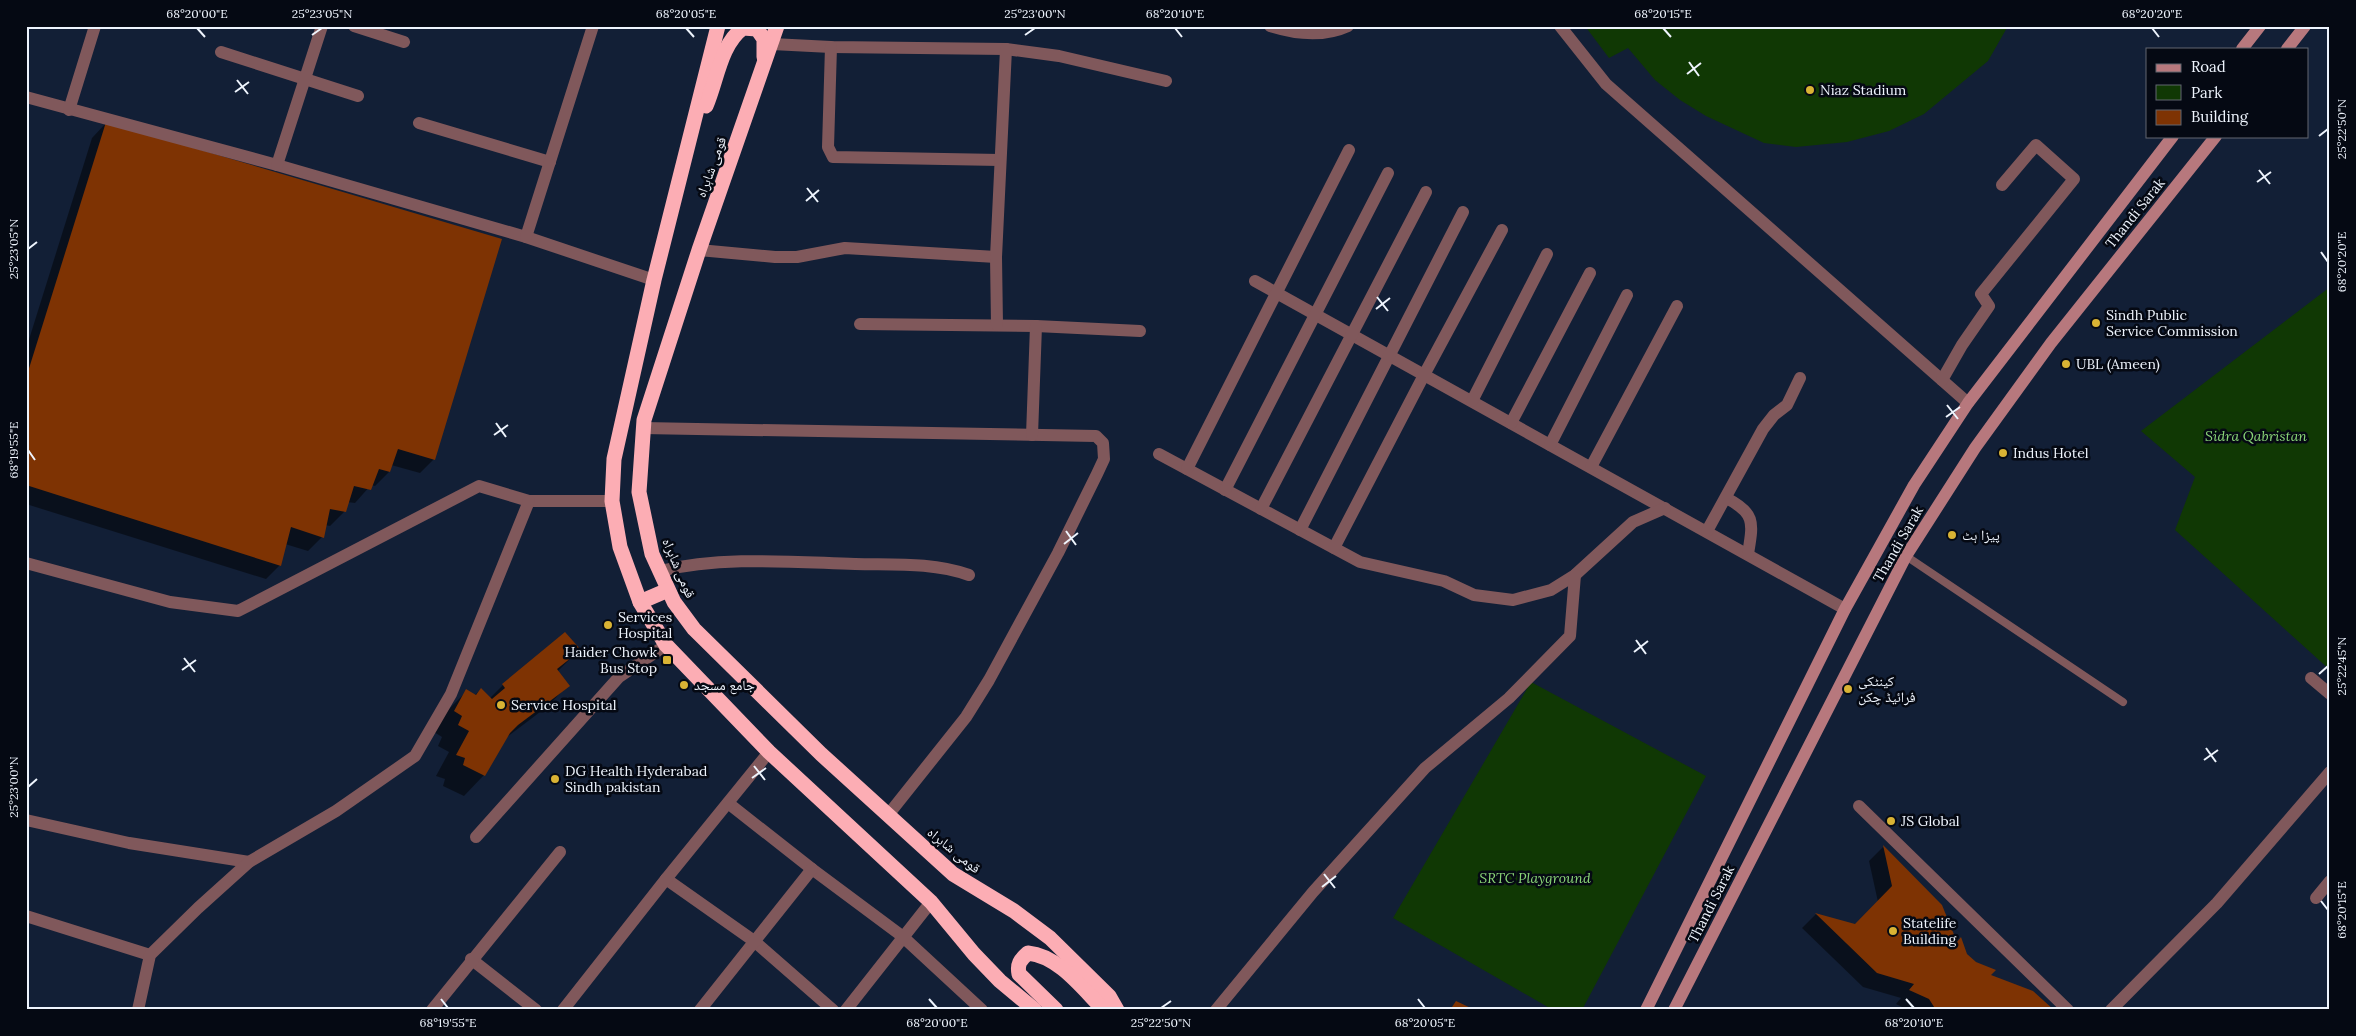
<svg xmlns="http://www.w3.org/2000/svg" width="2356" height="1036" viewBox="0 0 2356 1036" font-family="Lora,'Noto Naskh Arabic',serif">
<style>
.green{fill:#103804}
.shadow{fill:#0007}
.building{fill:#7e3303}
.lines{fill:none;stroke-linecap:round;stroke-linejoin:round}
.lane{stroke:#80585b;stroke-width:8}
.street{stroke:#80585b;stroke-width:12}
.secondary{stroke:#b7787d;stroke-width:12}
.highway{stroke:#fcadb4;stroke-width:15}
.ticks{fill:none;stroke:#eef4fd;stroke-width:2}
.poi-dot{fill:#d9b334;stroke:#050913;stroke-width:2}
.labels{text-anchor:middle;dominant-baseline:central;stroke-width:5;stroke-linejoin:round;paint-order:stroke}
.poi-label{font-size:14px;fill:#eef4fd;stroke:#050913;text-anchor:start}
.street-label{font-size:14px;fill:#eef4fd;stroke:#050913}
.park-label{font-size:14px;font-style:italic;fill:#8ad578;stroke:#050913}
.neatline{fill:none;stroke:#eef4fd;stroke-width:2}
.ticks-label{font-size:12px;text-anchor:middle;fill:#eef4fd}
</style>
<rect width="100%" height="100%" fill="#121f36"/>
<!-- green -->
<g class="green">
<path d="M1585 26H2008L1988 61 1924 114 1889 131 1847 142 1796 147 1764 143 1706 116 1680 100 1655 80 1628 48 1609 58Z"/>
<path d="M2330 287V670L2175 530 2195 477 2141 431Z"/>
<path d="M1531 682 1706 776 1582 1010H1553L1393 918Z"/>
</g>
<!-- shadow -->
<g class="shadow">
<path d="M106 123 434 459 420 473 391 465 389 472 375 486 371 485 355 503 347 502 344 512 330 526 325 525 322 537 308 551 285 544 280 565 266 579 26 504V349L92 138Z"/>
<path d="M579 650 558 671 568 685 548 706 507 737 484 775 464 796 443 786 445 779 436 776 449 752 438 746 442 737 434 732 446 712 467 691 474 696 481 689 490 698 503 685Z"/>
<path d="M1883 847 1940 906 1956 944 1966 955 1989 976 2052 1010H1908L1896 1004 1901 998 1863 987 1802 928 1816 914 1855 926 1878 902 1869 861Z"/>
</g>
<!-- building -->
<g class="building">
<path d="M106 122 502 239 435 460 398 449 390 472 379 469 371 490 354 486 346 512 330 509 324 538 291 527 281 566 26 485 29 467 26 466V378Z"/>
<path d="M565 632 581 650 557 669 570 686 518 725 510 733 485 776 463 765 465 758 456 755 469 731 458 725 462 716 454 711 466 689 476 695 481 688 492 699 505 688 502 684Z"/>
<path d="M1883 845 1942 905 1957 942 1961 937 1967 954 1976 962 1996 970 1991 975 2033 991 2054 1010H1936L1929 999 1909 990 1914 984 1877 973 1815 913 1855 924 1892 886Z"/>
<path d="M1456 1001 1475 1010H1450Z"/>
</g>
<g class="lines">
<!-- lane -->
<path class="lane" d="M1906 556 2123 702"/>
<!-- street -->
<g class="street">
<path d="M354 26 404 42"/>
<path d="M1270 26C1295 34 1324 37 1348 26"/>
<path d="M1560 26 1606 84 1968 403"/>
<path d="M772 44 831 47 1006 49 1059 56 1166 81"/>
<path d="M831 47 828 147 833 157 1000 160"/>
<path d="M221 52 358 96"/>
<path d="M26 97 277 165 526 237 654 280"/>
<path d="M69 110 95 26"/>
<path d="M419 123 550 162"/>
<path d="M277 165 322 26"/>
<path d="M526 237 593 26"/>
<path d="M699 250 775 257H797L845 248 996 257"/>
<path d="M1255 281 1845 609"/>
<path d="M860 324 1036 326 1140 331"/>
<path d="M997 325 996 257 1006 49"/>
<path d="M1942 380 1962 345 1989 306 1981 294 2074 179 2036 145 2002 185"/>
<path d="M1472 401 1547 254"/>
<path d="M1511 423 1590 273"/>
<path d="M643 428 1096 436 1103 443 1104 459 1097 474 1058 553 989 680 966 717 888 815"/>
<path d="M1032 435 1036 326"/>
<path d="M1550 445 1627 295"/>
<path d="M1159 454 1360 562 1444 581 1474 595 1513 600 1551 590 1575 575 1633 522 1665 508"/>
<path d="M1591 467 1677 306"/>
<path d="M1187 469 1349 150"/>
<path d="M1225 490 1388 173"/>
<path d="M1726 498C1756 513 1753 523 1748 554"/>
<path d="M1261 509 1426 192"/>
<path d="M1300 530 1463 212"/>
<path d="M1707 531 1763 429 1774 415 1787 405 1800 378"/>
<path d="M1334 548 1424 375 1502 230"/>
<path d="M26 563 170 602 238 611 479 486 529 501H612"/>
<path d="M660 571C723 556 790 562 855 564 893 565 932 562 969 575"/>
<path d="M2311 678 2330 694"/>
<path d="M728 803 812 869 902 936 982 1010"/>
<path d="M1859 806 2068 1010"/>
<path d="M26 820 129 843 249 862"/>
<path d="M476 837 619 677 666 645"/>
<path d="M666 879 754 941 833 1010"/>
<path d="M2316 898 2330 881"/>
<path d="M26 916 150 955"/>
<path d="M471 959 536 1010"/>
<path d="M138 1010 150 955 198 908 249 862 336 811 415 756 451 694 529 501"/>
<path d="M432 1010 560 852"/>
<path d="M563 1010 666 879 769 752"/>
<path d="M700 1010 812 869"/>
<path d="M846 1010 931 902"/>
<path d="M1216 1010 1313 892 1425 768 1509 698 1570 636 1575 575"/>
<path d="M2111 1010 2217 903 2330 772"/>
</g>
<!-- secondary -->
<g class="secondary">
<path d="M2242 49 2260 26"/>
<path d="M2287 49 2305 26"/>
<path d="M1646 1010 1845 609 1914 485 1968 403 2173 136"/>
<path d="M1674 1010 1906 556 1975 448 2051 343 2216 136"/>
</g>
<!-- highway -->
<g class="highway">
<path d="M718 26 654 280 614 459 612 501 620 547 640 602 666 645 769 752 931 902 974 954 1000 981 1035 1010"/>
<path d="M777 26 699 250 644 420 639 492 652 554 674 602 694 629 821 754 953 874 1014 911 1050 938 1109 996 1117 1010"/>
<path d="M706 106C717 81 720 45 743 28L757 29 764 39V57"/>
<path d="M640 602 668 590"/>
<path d="M1056 1010 1019 974C1017 964 1020 960 1028 953 1059 956 1083 989 1104 1010"/>
</g>
</g>
<!-- ticks -->
<path class="ticks" d="M197 28 205 37M686 28 694 37M1175 28 1182 37M1663 28 1671 37M2152 28 2159 37M312 35 322 28M1025 35 1035 28M1689 62 1699 76M1687 74 1701 63M237 80 248 94M235 92 249 82M2319 136 2328 129M2259 170 2270 184M2257 182 2271 172M807 188 818 202M806 201 819 190M28 249 37 242M2321 252 2328 262M1377 297 1388 311M1376 309 1390 298M1947 405 1958 419M1946 417 1960 407M496 423 506 437M494 435 508 425M28 450 35 460M1066 531 1076 545M1064 544 1078 533M1636 640 1646 654M1634 652 1648 641M184 658 195 672M182 670 196 660M2319 674 2328 666M2206 748 2216 762M2204 760 2218 750M754 766 765 780M752 778 766 768M28 787 37 779M1324 874 1335 888M1322 887 1336 876M2321 901 2328 910M441 999 448 1008M929 999 937 1008M1418 999 1425 1008M1906 999 1914 1008M1161 1008 1171 1001"/>
<!-- markers -->
<g class="poi-dot">
<circle cx="1810" cy="90" r="5"/>
<circle cx="2096" cy="323" r="5"/>
<circle cx="2066" cy="364" r="5"/>
<circle cx="2003" cy="453" r="5"/>
<circle cx="1952" cy="535" r="5"/>
<circle cx="608" cy="625" r="5"/>
<rect x="662" y="655" width="10" height="10" rx="2.5"/>
<circle cx="684" cy="685" r="5"/>
<circle cx="1848" cy="689" r="5"/>
<circle cx="501" cy="705" r="5"/>
<circle cx="555" cy="779" r="5"/>
<circle cx="1891" cy="821" r="5"/>
<circle cx="1893" cy="931" r="5"/>
</g>
<g class="labels">
<!-- poi labels -->
<g class="poi-label">
<text x="1820" y="90">Niaz Stadium</text>
<text x="2106" y="315">Sindh Public<tspan x="2106" dy="16">Service Commission</tspan></text>
<text x="2076" y="364">UBL (Ameen)</text>
<text x="2013" y="453">Indus Hotel</text>
<text x="1962" y="535">پیزا ہٹ</text>
<text x="618" y="617">Services<tspan x="618" dy="16">Hospital</tspan></text>
<text x="657" y="652" text-anchor="end">Haider Chowk<tspan x="657" dy="16">Bus Stop</tspan></text>
<text x="1858" y="681">کینٹکی<tspan x="1858" dy="16">فرائیڈ چکن</tspan></text>
<text x="694" y="685">جامع مسجد</text>
<text x="511" y="705">Service Hospital</text>
<text x="565" y="771">DG Health Hyderabad<tspan x="565" dy="16">Sindh pakistan</tspan></text>
<text x="1901" y="821">JS Global</text>
<text x="1903" y="923">Statelife<tspan x="1903" dy="16">Building</tspan></text>
</g>
<!-- street labels -->
<g class="street-label">
<text transform="translate(711 167) rotate(-70)">قومی شاہراہ</text>
<text transform="translate(2135 213) rotate(-51)">Thandi Sarak</text>
<text transform="translate(1898 544) rotate(-60)">Thandi Sarak</text>
<text transform="translate(679 568) rotate(67)">قومی شاہراہ</text>
<text transform="translate(954 850) rotate(39)">قومی شاہراہ</text>
<text transform="translate(1711 904) rotate(-63)">Thandi Sarak</text>
</g>
<!-- park labels -->
<g class="park-label">
<text x="2256" y="436">Sidra Qabristan</text>
<text x="1535" y="878">SRTC Playground</text>
</g>
</g>
<!-- border -->
<rect width="2356" height="1036" fill="none" stroke="#050913" stroke-width="55"/>
<!-- legend -->
<rect x="2146" y="48" width="162" height="90" fill="#050913" stroke="#626771"/>
<rect x="2156" y="64" width="25" height="8" fill="#b7787d" stroke="#626771"/>
<text x="2191" y="72" font-size="15" fill="#eef4fd">Road</text>
<rect x="2156" y="85" width="25" height="15" fill="#103804" stroke="#626771"/>
<text x="2191" y="98" font-size="15" fill="#eef4fd">Park</text>
<rect x="2156" y="110" width="25" height="15" fill="#7e3303" stroke="#626771"/>
<text x="2191" y="122" font-size="15" fill="#eef4fd">Building</text>
<rect x="28" y="28" width="2300" height="980" class="neatline"/>
<g class="ticks-label">
<text x="197" y="18">68°20'00"E</text>
<text x="322" y="18">25°23'05"N</text>
<text x="686" y="18">68°20'05"E</text>
<text x="1035" y="18">25°23'00"N</text>
<text x="1175" y="18">68°20'10"E</text>
<text x="1663" y="18">68°20'15"E</text>
<text x="2152" y="18">68°20'20"E</text>
<text transform="translate(2342 129) rotate(-90)" y="4">25°22'50"N</text>
<text transform="translate(14 249) rotate(-90)" y="4">25°23'05"N</text>
<text transform="translate(2342 262) rotate(-90)" y="4">68°20'20"E</text>
<text transform="translate(14 450) rotate(-90)" y="4">68°19'55"E</text>
<text transform="translate(2342 666) rotate(-90)" y="4">25°22'45"N</text>
<text transform="translate(14 787) rotate(-90)" y="4">25°23'00"N</text>
<text transform="translate(2342 910) rotate(-90)" y="4">68°20'15"E</text>
<text x="448" y="1027">68°19'55"E</text>
<text x="937" y="1027">68°20'00"E</text>
<text x="1161" y="1027">25°22'50"N</text>
<text x="1425" y="1027">68°20'05"E</text>
<text x="1914" y="1027">68°20'10"E</text>
</g>
</svg>
